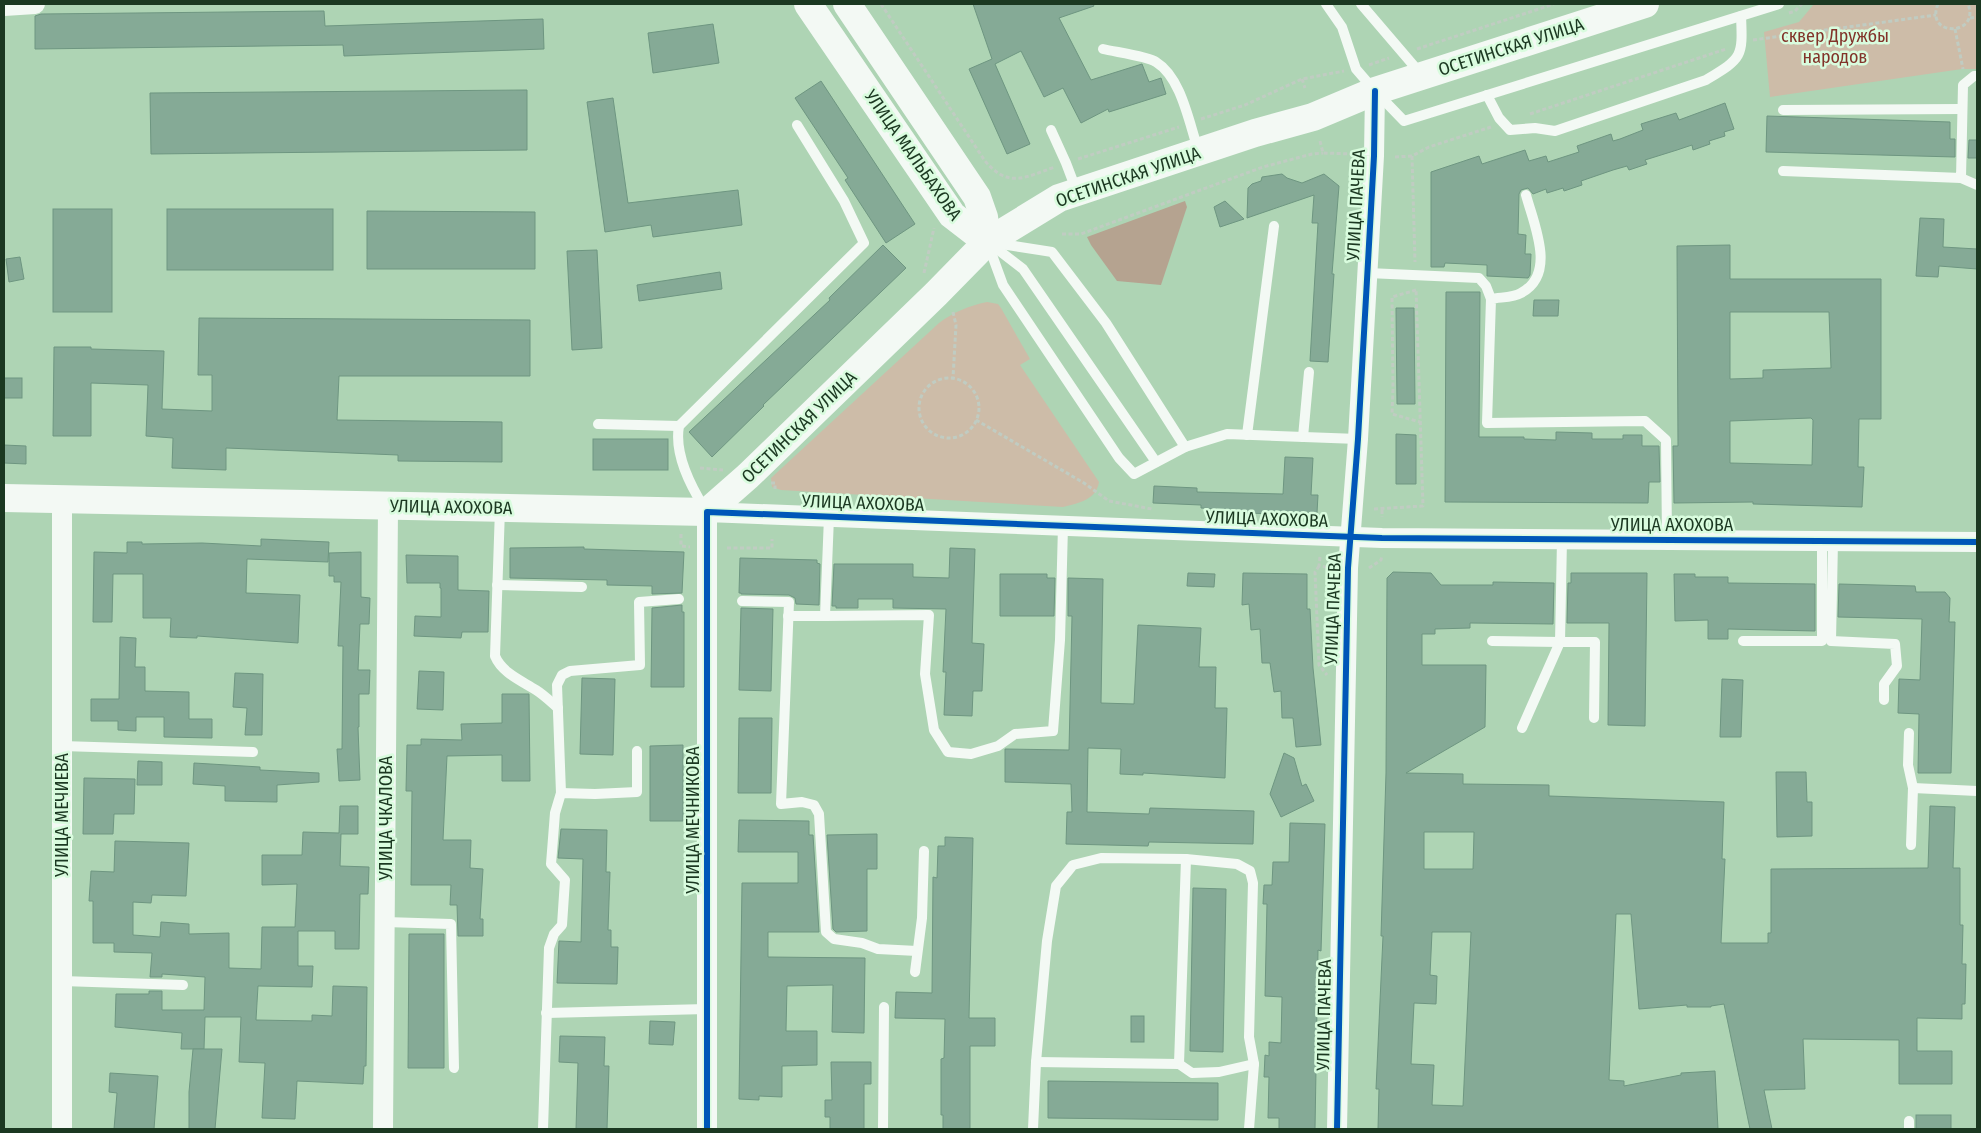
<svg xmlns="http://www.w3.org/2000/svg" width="1981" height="1133" viewBox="0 0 1981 1133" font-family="'Fira Sans Condensed',sans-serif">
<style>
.green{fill:#cdbca8}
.forest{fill:#b5a390}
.building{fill:#85aa96;stroke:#6e9681;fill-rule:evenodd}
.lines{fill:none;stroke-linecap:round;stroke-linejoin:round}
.path{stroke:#c0ccc2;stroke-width:3;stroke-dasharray:4 2.5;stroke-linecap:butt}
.service{stroke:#f3f9f4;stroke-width:10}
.minor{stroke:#f3f9f4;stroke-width:20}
.secondary{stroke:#f3f9f4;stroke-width:28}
.cycleway-casing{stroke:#d9fcde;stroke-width:9}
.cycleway{stroke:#0057b8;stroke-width:6}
.labels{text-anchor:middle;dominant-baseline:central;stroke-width:5;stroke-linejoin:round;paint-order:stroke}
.park-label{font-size:18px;fill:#82332a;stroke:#d9fcde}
.street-label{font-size:18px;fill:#1b3821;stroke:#d9fcde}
</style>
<rect width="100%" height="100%" fill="#aed4b4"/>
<!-- green -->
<g class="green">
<path d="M1814 4H1977V69H1962L1770 97 1764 32 1799 22Z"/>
<path d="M987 302 998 304 1001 308 1030 359 1020 365 1099 482C1096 500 1079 503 1063 507L781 490 772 487 771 478 939 323C954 312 968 306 987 302Z"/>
</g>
<!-- forest -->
<path class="forest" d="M1185 201 1187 207 1161 285 1117 281 1091 245 1087 237Z"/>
<!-- building -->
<g class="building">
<path d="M973 4H1093L1094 6 1059 18 1091 80 1142 64 1149 82 1161 78 1166 94 1109 112 1108 109 1081 123 1063 88 1044 97 1021 51 995 64 1030 144 1007 154 969 69 992 59Z"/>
<path d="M324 11 325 26 543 19 544 49 344 56 343 45 35 49V16L41 14Z"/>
<path d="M713 24 719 63 653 73 648 33Z"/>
<path d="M821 81 915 224 886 243 845 180 848 178 795 98Z"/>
<path d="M527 90V150L151 154 150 93Z"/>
<path d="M613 98 628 203 738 190 742 225 653 237 651 225 605 232 587 102Z"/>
<path d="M1725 103 1734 129 1724 132 1725 136 1709 141 1710 144 1693 150 1692 145 1677 150 1645 160 1647 164 1629 170 1627 166 1613 170 1581 181 1582 185 1564 191 1563 188 1547 193 1546 189 1533 194 1528 188 1521 190 1519 194 1518 234 1526 235 1525 254H1531L1530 275 1528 278 1487 276V265L1445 263 1444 267H1431V172L1479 156 1482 164 1525 150 1529 161 1546 156 1548 162 1579 152 1577 146 1611 134 1613 141 1620 139 1643 130 1641 124 1676 113 1679 120Z"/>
<path d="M1767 116 1950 122V139H1955V157L1766 152Z"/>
<path d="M1969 140H1977V158H1968Z"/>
<path d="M1282 174 1287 178 1302 183 1324 174 1339 186 1332 274H1334L1328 362 1310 361 1318 223H1312L1314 195 1247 218 1248 188 1252 184 1261 181 1262 177Z"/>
<path d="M1225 201 1244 219 1220 227 1214 207Z"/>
<rect x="53" y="209" width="59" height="103"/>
<rect x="167" y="209" width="166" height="61"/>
<path d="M367 211 535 212V269H367Z"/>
<path d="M1920 218 1944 219 1943 247 1977 249V269L1939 266 1938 277 1916 276Z"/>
<path d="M883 245 906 268 763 405 764 406 712 457 689 432 830 300 829 298Z"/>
<path d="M1730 245V279H1881V419H1859L1858 467H1864L1862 507 1753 504V502L1674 503 1673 446H1678L1677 246ZM1730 312H1829L1831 368 1763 370V378L1730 379ZM1811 418 1813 420 1812 465 1730 463V421Z"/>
<path d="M597 250 602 348 572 350 567 251Z"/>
<path d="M20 257 24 279 9 282 6 259Z"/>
<path d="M720 272 722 289 639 301 637 285Z"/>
<path d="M1446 292H1480L1479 437H1524V439L1556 440V432L1592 433V439H1623V435H1642V446H1659L1660 482H1649L1648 503 1445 502Z"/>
<path d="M1534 300H1559L1558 316H1533Z"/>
<path d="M1396 308H1414L1415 404H1397Z"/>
<path d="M199 318 530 320V376H339L337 420 502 422V462L398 461V455L226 448V470L172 468 173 438 146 436 148 385 91 383V436H53L54 347H91V349L164 351 162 409 212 411V375H198Z"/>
<rect x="4" y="378" width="18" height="20"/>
<path d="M1396 434 1416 435V484H1396Z"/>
<rect x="593" y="439" width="75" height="31"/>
<path d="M4 445 26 446V464L4 463Z"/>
<path d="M1285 457 1313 458 1311 495H1318L1317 513 1276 512V514L1217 512V509L1201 508V505L1153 503 1154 486 1197 488V492L1283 494Z"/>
<path d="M261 539 329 542 328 562 247 559 246 593 300 595 298 643 197 636V638L170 637 171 618H143V574H113L112 622H93L94 552 127 553V542H142V544L202 543 261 546Z"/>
<path d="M584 547V549L684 552 682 593 652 594V586L607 585V580L510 578V548Z"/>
<path d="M950 548 975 549 972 643 984 644 982 691H973L972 716 944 715 946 672H943L946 609 893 608V599H858V608H836V606H832L834 564H913V577L949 578Z"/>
<path d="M361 552V597L370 598 369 624H360L358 670H370L369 694H359V727H358L360 780 339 781 337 749H342L343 646H338L341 582H334V576H329V553Z"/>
<path d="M406 555 458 556V590L489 591 488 632H462L461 638 414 636 415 616 441 617V588H440V583H407Z"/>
<path d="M740 558 817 560V563L820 564 819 605 796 604 795 598 789 595 741 594V593H739Z"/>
<path d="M1393 572 1431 573 1441 585H1493V582L1554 583 1553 624 1470 623V628L1435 629V634H1422V665H1486L1485 727 1406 773 1463 774V784L1549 785V796L1724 802 1722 859H1725L1721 943H1768V933H1771V869L1928 868 1930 806 1955 807 1953 868H1960V925H1963L1962 964H1966L1965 1004H1962V1019L1917 1018V1051H1952V1084H1899V1040L1803 1039 1805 1089 1764 1090 1772 1129H1750L1724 1004 1711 1006V1007H1687V1005L1639 1009 1631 914H1616L1609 1080 1624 1081V1086L1681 1075V1073L1715 1071 1718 1129H1378L1379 1089H1376L1383 936H1381L1386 773 1387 578ZM1424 832H1474L1473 869H1424ZM1432 932H1471L1463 1106 1432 1105 1434 1065 1411 1064 1414 1003 1436 1004 1437 976 1430 975Z"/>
<path d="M1188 573 1215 574 1214 587 1187 586Z"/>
<path d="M1243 573 1307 574V609H1310L1313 668 1321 745 1296 747 1293 718H1282L1281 691 1274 692 1270 663H1262L1260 629 1251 630 1249 604 1242 605Z"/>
<path d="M1571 573H1647L1645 726 1608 725 1609 623H1567L1568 583H1571Z"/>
<path d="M1000 574H1047V578H1055L1054 616H1000Z"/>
<path d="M1674 574H1695V577H1728V583L1815 584V631L1728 629V639H1708V620L1675 621Z"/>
<path d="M1068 578 1103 579 1101 703 1134 704 1138 625 1201 628 1199 667H1216L1215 708H1227L1225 778 1143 773V775L1120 774 1121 749 1088 748 1087 812 1149 814 1150 808 1254 811 1253 844 1149 842 1148 846 1066 844 1067 812H1072L1071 784 1005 782V749L1069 750 1072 616H1068Z"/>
<path d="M1839 584 1915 586 1916 592H1945L1950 598 1949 622H1955L1951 773H1918L1919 714 1898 713 1899 679 1920 680 1922 619 1838 617Z"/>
<path d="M682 605V612H684V687H651L652 608Z"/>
<path d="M741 608 773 609 771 691 739 690Z"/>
<path d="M120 637 136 638 135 667H145V691L189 692V719H212V738L164 737V717H136V731L118 730V721H91V699H119Z"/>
<path d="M419 671 444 672 443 710 417 709Z"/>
<path d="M235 673 263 674 262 735H245L247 708 233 707Z"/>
<path d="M582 678 615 679 613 755 580 754Z"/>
<path d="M1722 679 1743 680 1741 737H1720Z"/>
<path d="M502 694H529L530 781H502V755L447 756 443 840H471L470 868 483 869 480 919H483V936H458L457 905H450L451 885H411L412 791H406L407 745H421V739L462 740 461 724 502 723Z"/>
<path d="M739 718H772L771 793H738Z"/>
<path d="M683 745V821H650V746Z"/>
<path d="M1284 753 1294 758 1302 786 1306 784 1314 801 1281 817 1270 794Z"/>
<path d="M138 761 162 762V785H137Z"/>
<path d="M194 763 260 767V770L319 773V782L277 785V802L225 801V786L193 784Z"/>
<path d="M1776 772H1806L1807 802H1812V836L1777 837Z"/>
<path d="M84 778 135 779 134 814H114L113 834H83Z"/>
<path d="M340 806H358V834H341L340 866 369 867 368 894H360L359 949H335V931H298V966H313L312 987 258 986 256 1020 312 1021V1015L332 1016 333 986 367 987 366 1066H364L363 1084 297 1081 295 1119 262 1118 265 1063 239 1062 241 1017H205L204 1049H181L182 1033 115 1027 116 994H149V991H162V1010H204L205 977 162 974V977H150L152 953 114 952V943H93V901H89L91 871 114 872 115 841 189 843 186 896 152 895 151 903 133 902V935L160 937 161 922 189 924V934L229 933V968L261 969 262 927H295L297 884 262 885V855H302L303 832 339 833Z"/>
<path d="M739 820 809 821V835H813L819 932H768V957L865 958 864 1033 832 1032 833 985 787 986 786 1031H817V1065L782 1066V1097L759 1096V1100L739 1099 742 883H798V852H738Z"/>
<path d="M1290 823 1325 824 1321 951 1318 950 1315 1129H1279V1118H1268L1269 1077H1264L1265 1055 1269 1056V1042L1281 1043 1282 997 1265 996 1267 904H1263L1264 885H1272L1273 862H1289Z"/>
<path d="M561 829 607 830 606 872H610L608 930H611V947H618L617 984 557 983 559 941 581 942 583 859 558 858Z"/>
<path d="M877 834V869H867V931L836 932 833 929 827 835Z"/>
<path d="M945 837 973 838 969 1018H995V1046H970V1129H943V1115H941V1059L944 1058 945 1019 895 1018 896 992 932 993 933 877 937 878 938 846H945Z"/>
<path d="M1193 888 1226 889 1223 1052 1190 1051Z"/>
<path d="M409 934H444V1068H408Z"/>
<rect x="1131" y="1016" width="13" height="26"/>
<path d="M650 1021 675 1022 673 1045 649 1044Z"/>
<path d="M560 1036 605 1037 604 1066H609L607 1129H576L578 1063 559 1062Z"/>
<path d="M193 1049H222L215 1129H189V1092Z"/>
<path d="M831 1062H871V1084H864V1129H830V1117H825V1100H832Z"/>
<path d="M110 1073 158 1076 154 1129H114L117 1093 109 1092Z"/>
<path d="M1048 1081 1218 1083V1120L1048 1118Z"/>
<rect x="1916" y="1115" width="35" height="14"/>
</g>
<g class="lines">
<!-- path -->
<g class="path">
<path d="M881 4 985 161C1009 189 1025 177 1055 167"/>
<path d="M1938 4C1924 38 1981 36 1968 4"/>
<path d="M1789 13 1795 11 1802 4"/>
<path d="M1970 18 1977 17"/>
<path d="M1955 29 1963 69"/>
<path d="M1753 40 1936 15"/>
<path d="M1417 49 1554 4"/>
<path d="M1369 65 1389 58"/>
<path d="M1302 79 1305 88"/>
<path d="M1530 114 1726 49"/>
<path d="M1201 119 1245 105 1302 79 1344 71"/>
<path d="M1320 141 1323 153 1353 154"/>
<path d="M1412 156 1415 262"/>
<path d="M1395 157 1412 156 1429 147 1491 127"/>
<path d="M1078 159 1179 127"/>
<path d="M1062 234H1081L1263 167 1312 154 1323 153"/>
<path d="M924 273 934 228"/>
<path d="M1416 290 1392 297 1393 389 1392 414 1420 422"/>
<path d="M953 312 956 325 953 378"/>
<circle cx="949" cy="408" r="30"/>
<path d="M976 420 1084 483 1109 501 1152 509"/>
<path d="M700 468 723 470"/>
<path d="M771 483H775V489"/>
<path d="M1374 509 1423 506 1416 289"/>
<path d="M1382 510V517"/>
<path d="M681 534V546L690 547"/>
<path d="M727 548H772V539"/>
<path d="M1320 557 1319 566 1332 568"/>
<path d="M1319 566 1315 572 1319 665 1327 675"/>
<path d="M1369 568 1381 560 1382 555"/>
</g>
<!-- service -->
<g class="service">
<path d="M1326 4 1342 27 1356 69 1375 91 1404 121 1779 4"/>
<path d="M1361 4 1420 73"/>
<path d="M1103 49C1115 52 1147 56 1156 62 1182 78 1189 124 1199 152"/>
<path d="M1487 95 1499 118 1510 130 1535 128 1555 131 1706 80C1742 58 1743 58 1741 16"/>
<path d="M1783 110 1962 109"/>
<path d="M1051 130 1066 163 1077 192"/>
<path d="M1783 171 1961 178 1963 85 1974 76H1977"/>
<path d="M1961 178 1977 185"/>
<path d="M1526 195C1534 225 1557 274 1521 293 1513 298 1500 297 1491 299L1487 423 1645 421 1666 440 1667 540"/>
<path d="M988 242 1023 269 1156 462"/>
<path d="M995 243 1052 252 1106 323 1185 447"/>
<path d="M988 244 1003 285 1119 458 1134 474 1185 447 1227 434 1358 439"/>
<path d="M1368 273 1479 278 1486 286 1491 299"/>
<path d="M598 424 679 426"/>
<path d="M1247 435 1274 226"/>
<path d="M1303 437 1309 372"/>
<path d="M500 509 495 656C502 673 522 681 536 690 544 695 551 702 558 708"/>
<path d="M705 509C690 485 674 454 679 426L864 243 844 201 797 125"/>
<path d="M1833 541 1831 641 1895 644 1897 666 1884 684V700"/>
<path d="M497 585 582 587"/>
<path d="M742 601 789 602 781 804 802 802 814 805 819 814 826 932 834 939 862 943 878 949 917 951"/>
<path d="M788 616H825L829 517"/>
<path d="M825 616 929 615 925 674 934 730 948 752 971 754 998 746 1015 734 1053 731 1060 640 1063 526"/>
<path d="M1492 641 1560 642 1562 539"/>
<path d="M1743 641H1822V541"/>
<path d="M1522 728 1560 642H1595L1594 718"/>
<path d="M1909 733 1908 765 1913 788 1911 845"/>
<path d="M62 746 253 752"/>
<path d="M1913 788 1977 791"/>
<path d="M561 793 557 685 562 675 570 671 640 665 639 602 679 599"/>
<path d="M385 922 451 924 454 1068"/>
<path d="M915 972 922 918 924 851"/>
<path d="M62 981 183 985"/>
<path d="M546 1013 707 1009"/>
<path d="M1036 1062 1179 1064 1186 859"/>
<path d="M1179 1064 1192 1073 1219 1072 1254 1064"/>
<path d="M543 1129 549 948 554 934 562 925 565 880 551 864 555 813 561 793 595 794 637 792V751"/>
<path d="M883 1129 884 1007"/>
<path d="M1033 1129 1036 1062 1047 941 1056 886 1073 865 1101 858 1186 859 1237 864 1250 871 1253 883 1249 1037 1254 1064 1249 1129"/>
<path d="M1909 1129V1121"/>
</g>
<!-- minor -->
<g class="minor">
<path d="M4 6 35 4"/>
<path d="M62 500V1129"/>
<path d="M383 1129 388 507"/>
<path d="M707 1129V512L1382 538 1977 542"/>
<path d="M1337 1129 1348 568 1358 439 1374 156 1375 91"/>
</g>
<!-- secondary -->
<g class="secondary">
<path d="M808 4 952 215 987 242"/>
<path d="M847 4 977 197 984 217 987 242"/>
<path d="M4 498 707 512 748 476 936 294 987 242 1059 198 1255 133 1313 117 1375 91 1645 4"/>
</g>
<defs>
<g id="cycleway">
<path d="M707 1129V512L1382 538 1977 542"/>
<path d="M1337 1129 1348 568 1358 439 1374 156 1375 91"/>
</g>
</defs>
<!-- cycleway casing -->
<use href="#cycleway" class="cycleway-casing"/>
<!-- cycleway -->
<use href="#cycleway" class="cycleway"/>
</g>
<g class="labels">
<!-- park labels -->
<g class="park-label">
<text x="1835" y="36">сквер Дружбы<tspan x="1835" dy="21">народов</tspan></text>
</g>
<!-- street labels -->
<g class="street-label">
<text transform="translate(1511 47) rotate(-18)">ОСЕТИНСКАЯ УЛИЦА</text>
<text transform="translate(913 155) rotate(55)">УЛИЦА МАЛЬБАХОВА</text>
<text transform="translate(1128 177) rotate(-19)">ОСЕТИНСКАЯ УЛИЦА</text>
<text transform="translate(1356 205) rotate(-87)">УЛИЦА ПАЧЕВА</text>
<text transform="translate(799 427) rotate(-44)">ОСЕТИНСКАЯ УЛИЦА</text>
<text transform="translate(863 503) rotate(2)">УЛИЦА АХОХОВА</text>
<text transform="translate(451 507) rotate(1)">УЛИЦА АХОХОВА</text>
<text transform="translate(1267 519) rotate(2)">УЛИЦА АХОХОВА</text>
<text x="1672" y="525">УЛИЦА АХОХОВА</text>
<text transform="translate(1333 609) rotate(-88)">УЛИЦА ПАЧЕВА</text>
<text transform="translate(62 815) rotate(-90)">УЛИЦА МЕЧИЕВА</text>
<text transform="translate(386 818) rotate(-90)">УЛИЦА ЧКАЛОВА</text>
<text transform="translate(693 820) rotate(-90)">УЛИЦА МЕЧНИКОВА</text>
<text transform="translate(1324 1015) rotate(-89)">УЛИЦА ПАЧЕВА</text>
</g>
</g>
<!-- border -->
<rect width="1981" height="1133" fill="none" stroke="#1b3821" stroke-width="10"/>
</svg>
